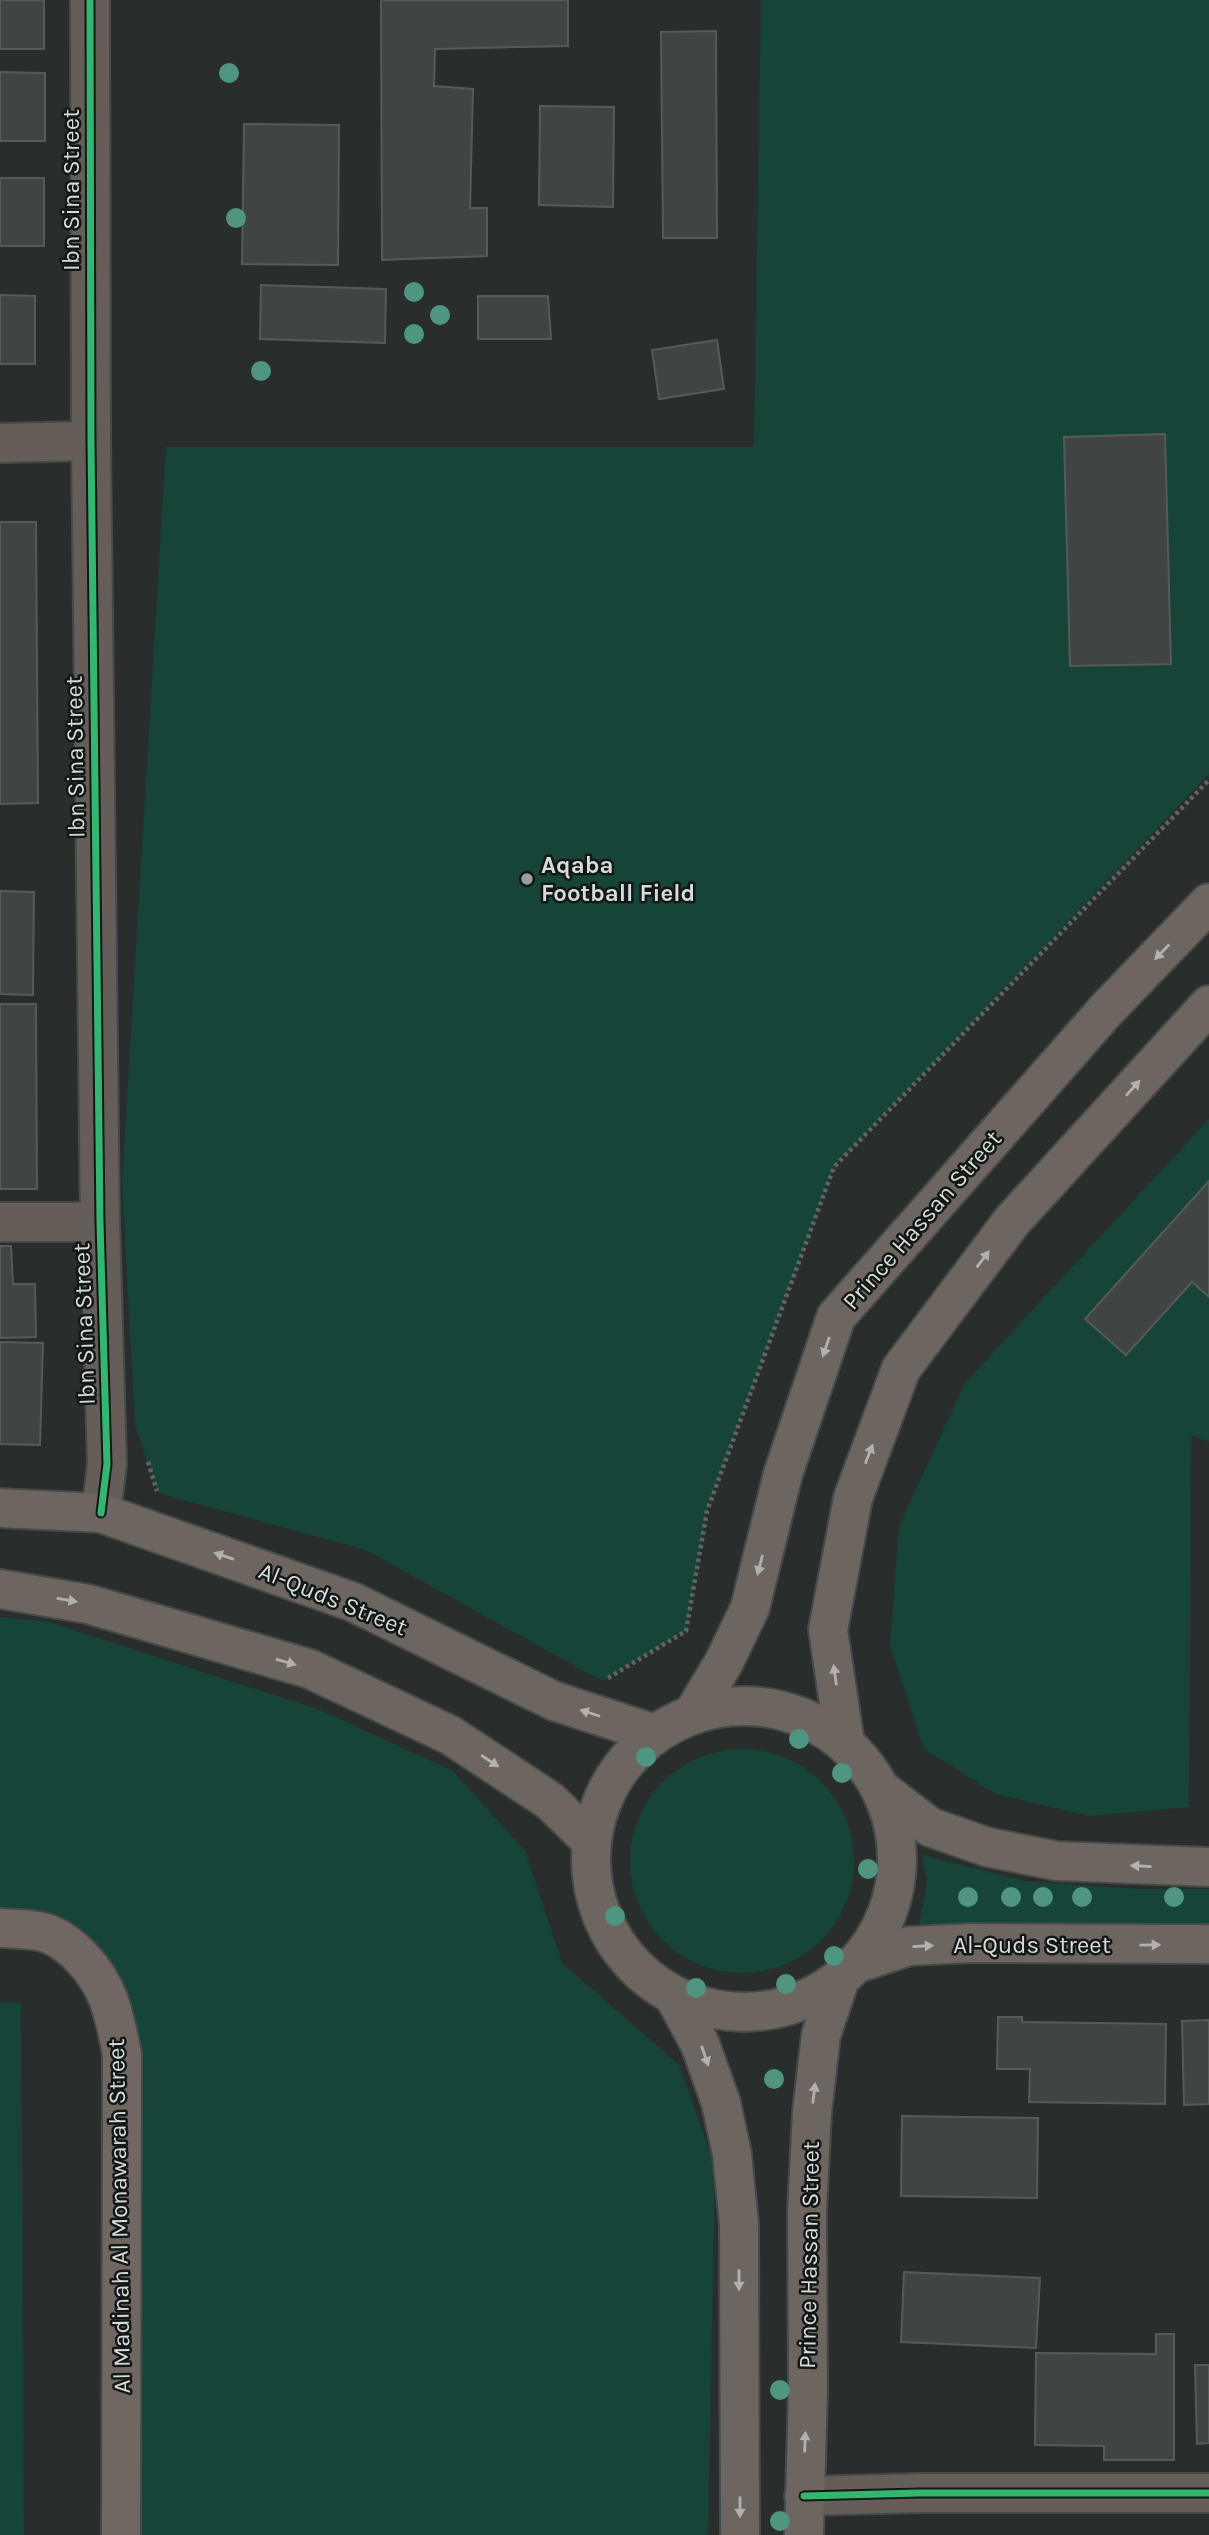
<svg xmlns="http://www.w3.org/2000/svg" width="1209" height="2535" viewBox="0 0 1209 2535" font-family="Karla,sans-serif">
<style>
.green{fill:#164438}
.building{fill:#404443;stroke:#565a59;stroke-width:2}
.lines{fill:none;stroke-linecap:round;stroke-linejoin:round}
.street-casing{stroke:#454948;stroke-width:42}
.secondary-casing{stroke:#454948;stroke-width:42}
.primary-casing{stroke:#454948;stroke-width:42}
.path{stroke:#656360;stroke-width:4.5;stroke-dasharray:3.5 3.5;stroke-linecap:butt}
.street{stroke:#645d58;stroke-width:38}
.secondary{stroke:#706762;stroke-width:38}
.primary{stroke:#6d655f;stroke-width:38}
.cycleway-casing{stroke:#131716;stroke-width:11}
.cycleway{stroke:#33b770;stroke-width:7}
.tree{fill:#4f9582}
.oneway{fill:#b1b2ae}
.poi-dot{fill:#999f9c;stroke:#131716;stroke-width:2.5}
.labels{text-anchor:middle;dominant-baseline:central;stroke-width:5;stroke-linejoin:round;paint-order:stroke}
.street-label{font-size:24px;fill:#d5dcd9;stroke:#131716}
.poi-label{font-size:24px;font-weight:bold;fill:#d5dcd9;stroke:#131716;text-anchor:start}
</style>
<rect width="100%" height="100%" fill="#292e2c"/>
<!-- green -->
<g class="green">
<path d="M761 0H1209V774L834 1167 707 1511 686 1631 602 1681 366 1550 158 1493 135 1425 122 1183 166 447H754Z"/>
<path d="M1209 1119V1442L1191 1435 1189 1807 1089 1816 996 1794 924 1749 890 1645 899 1526 965 1383Z"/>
<path d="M0 1617 49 1622 320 1710 453 1771 525 1851 562 1963 679 2065 715 2166 708 2535H127L120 1993 0 1920Z"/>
<circle cx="742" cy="1861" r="112"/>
<path d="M922 1855 1024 1881 1137 1889H1209V1923L919 1927 927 1882Z"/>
<path d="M0 2002 21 2003 24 2535H0Z"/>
</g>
<!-- building -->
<g class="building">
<rect x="0" y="0" width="44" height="49"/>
<path d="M381 0H568V46L435 49 434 86 473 89 470 208H487V256L382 260Z"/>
<path d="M716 31 717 238H663L661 32Z"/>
<path d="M0 72 45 73V141H0Z"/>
<path d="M540 106 614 107 613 207 539 205Z"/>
<path d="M244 124 339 125 338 265 242 264Z"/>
<rect x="0" y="178" width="44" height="68"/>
<path d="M261 285 386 289 385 343 260 339Z"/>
<path d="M0 295 35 296V364H0Z"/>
<path d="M478 296H548L551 339H478Z"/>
<path d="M717 340 724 389 659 399 652 350Z"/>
<path d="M1165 434 1171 664 1070 666 1064 437Z"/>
<path d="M0 522H36L38 803 0 804Z"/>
<path d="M0 891 34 892 33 995 0 994Z"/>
<path d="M0 1004H36L37 1189H0Z"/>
<path d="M1209 1181V1297L1192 1282 1126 1355 1085 1319Z"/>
<path d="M0 1246H11L13 1284H35L36 1337 0 1338Z"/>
<path d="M0 1342 43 1343 40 1445 0 1444Z"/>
<path d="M998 2017H1022V2022L1166 2024 1165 2104 1029 2102 1030 2069H997Z"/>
<path d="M1209 2020V2104L1184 2105 1182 2021Z"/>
<path d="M902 2116 1038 2118 1037 2198 901 2196Z"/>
<path d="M904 2272 1040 2278 1036 2348 901 2342Z"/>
<path d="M1156 2334H1174V2460H1104V2446L1035 2445 1036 2353 1156 2354Z"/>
<path d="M1195 2365H1209V2443L1197 2444Z"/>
</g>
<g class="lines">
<defs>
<g id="street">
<path d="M90 0 91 441 100 1222 107 1464 101 1513"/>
<path d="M0 443 91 441"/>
<path d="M0 1222H100"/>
<path d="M804 2496 919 2493H1209"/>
</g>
<path id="secondary" d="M0 1928C12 1929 26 1929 38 1931 52 1933 66 1943 76 1952 108 1982 114 2012 122 2054L121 2535"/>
<g id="primary">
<path d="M0 1508 101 1513 353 1602 554 1701 655 1734"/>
<path d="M0 1589 88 1604 310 1669 450 1735 550 1801 591 1841"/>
<circle cx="744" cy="1859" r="153"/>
<path d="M693 1714 724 1662 750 1608 783 1474 836 1317 1107 1009 1209 903"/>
<path d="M845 1743 828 1630 853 1498 901 1369 1012 1221 1209 1005"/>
<path d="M883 1791 930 1827 987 1847 1057 1861 1209 1867"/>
<path d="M858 1963 909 1946 971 1943 1209 1944"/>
<path d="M674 1996 700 2044 721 2103 732 2154 739 2224 740 2535"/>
<path d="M804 2535 808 2390 807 2210 812 2112 821 2035 840 1979"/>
</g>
</defs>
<!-- street casing -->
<use href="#street" class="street-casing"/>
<!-- secondary casing -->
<use href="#secondary" class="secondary-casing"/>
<!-- primary casing -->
<use href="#primary" class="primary-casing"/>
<!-- path -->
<g class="path">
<path d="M148 1462 157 1491"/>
<path d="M608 1678 686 1631 707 1511 834 1167 1209 780"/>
</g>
<!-- street -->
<use href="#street" class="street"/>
<!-- secondary -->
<use href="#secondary" class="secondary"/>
<!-- primary -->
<use href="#primary" class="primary"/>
<defs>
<g id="cycleway">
<path d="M90 0 91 441 100 1222 107 1464 101 1513"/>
<path d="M804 2496 919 2493H1209"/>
</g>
</defs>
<!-- cycleway casing -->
<use href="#cycleway" class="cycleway-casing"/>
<!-- cycleway -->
<use href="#cycleway" class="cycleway"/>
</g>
<!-- trees -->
<g class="tree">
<circle cx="229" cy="73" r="10"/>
<circle cx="236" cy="218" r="10"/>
<circle cx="414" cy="292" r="10"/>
<circle cx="440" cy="315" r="10"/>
<circle cx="414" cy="334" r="10"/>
<circle cx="261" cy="371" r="10"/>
<circle cx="799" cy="1739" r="10"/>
<circle cx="646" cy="1757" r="10"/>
<circle cx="842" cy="1773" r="10"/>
<circle cx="868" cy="1869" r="10"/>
<circle cx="968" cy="1897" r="10"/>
<circle cx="1011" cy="1897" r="10"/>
<circle cx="1043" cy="1897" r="10"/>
<circle cx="1082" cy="1897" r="10"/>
<circle cx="1174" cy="1897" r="10"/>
<circle cx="615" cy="1916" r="10"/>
<circle cx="834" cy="1956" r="10"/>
<circle cx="786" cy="1984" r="10"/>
<circle cx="696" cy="1988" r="10"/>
<circle cx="774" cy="2079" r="10"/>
<circle cx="780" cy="2390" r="10"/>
<circle cx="780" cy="2521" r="10"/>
</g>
<!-- one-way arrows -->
<defs><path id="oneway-solid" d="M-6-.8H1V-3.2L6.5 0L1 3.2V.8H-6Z" transform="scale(1.75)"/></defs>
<g class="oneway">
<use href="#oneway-solid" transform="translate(1162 952) rotate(134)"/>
<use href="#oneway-solid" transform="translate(1133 1088) rotate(-48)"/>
<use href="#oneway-solid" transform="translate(983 1259) rotate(-53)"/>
<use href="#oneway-solid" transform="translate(826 1347) rotate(109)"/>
<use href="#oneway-solid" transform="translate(869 1454) rotate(-69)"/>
<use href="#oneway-solid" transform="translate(224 1556) rotate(-161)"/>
<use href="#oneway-solid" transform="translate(760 1565) rotate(104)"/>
<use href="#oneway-solid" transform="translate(67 1600) rotate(10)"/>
<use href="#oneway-solid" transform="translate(286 1662) rotate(16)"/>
<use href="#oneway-solid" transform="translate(835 1675) rotate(-98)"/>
<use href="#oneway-solid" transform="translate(590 1713) rotate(-162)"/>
<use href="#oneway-solid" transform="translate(490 1761) rotate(33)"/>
<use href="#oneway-solid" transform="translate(1141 1866) rotate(-177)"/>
<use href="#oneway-solid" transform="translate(1150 1945) rotate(-1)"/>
<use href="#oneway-solid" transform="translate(923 1946) rotate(-3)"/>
<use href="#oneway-solid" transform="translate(705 2056) rotate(71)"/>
<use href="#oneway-solid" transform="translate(814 2093) rotate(-83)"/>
<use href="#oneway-solid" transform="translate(739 2280) rotate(90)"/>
<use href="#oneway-solid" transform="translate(805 2442) rotate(-88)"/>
<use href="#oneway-solid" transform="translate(740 2507) rotate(90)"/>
</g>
<!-- markers -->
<circle class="poi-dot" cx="527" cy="879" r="7"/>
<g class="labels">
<!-- street labels -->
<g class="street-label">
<text transform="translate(71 190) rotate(-90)">Ibn Sina Street</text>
<text transform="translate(75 757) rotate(-91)">Ibn Sina Street</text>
<text transform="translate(922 1220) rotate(-49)">Prince Hassan Street</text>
<text transform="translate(84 1324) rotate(-92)">Ibn Sina Street</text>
<text transform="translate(333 1599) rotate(22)">Al-Quds Street</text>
<text x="1032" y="1945">Al-Quds Street</text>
<text transform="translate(119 2216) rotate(-91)">Al Madinah Al Monawarah Street</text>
<text transform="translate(809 2255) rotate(-89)">Prince Hassan Street</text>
</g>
<!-- poi labels -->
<g class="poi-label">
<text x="541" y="865">Aqaba<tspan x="541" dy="28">Football Field</tspan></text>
</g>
</g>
</svg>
